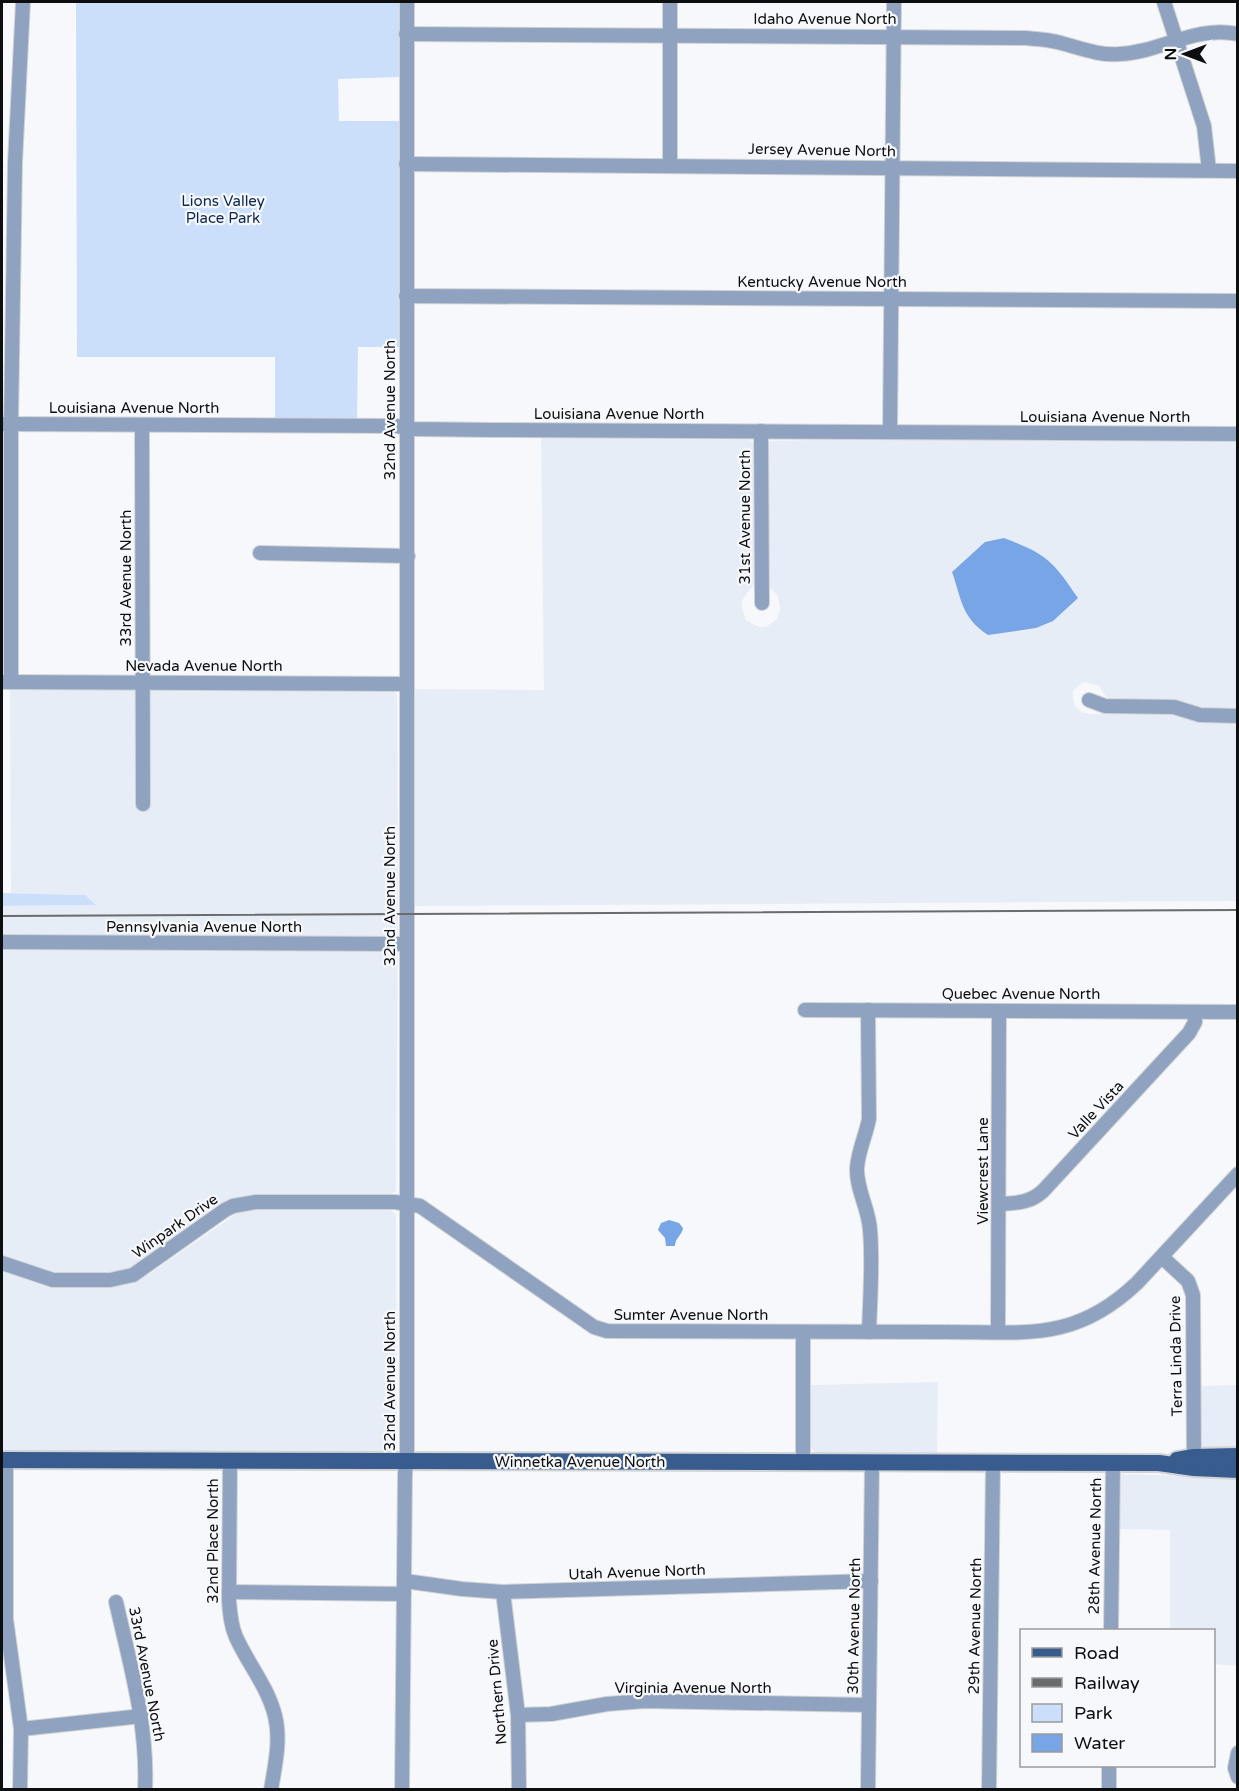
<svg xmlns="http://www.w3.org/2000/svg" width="1239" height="1791" viewBox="0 0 1239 1791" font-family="'Varela Round',sans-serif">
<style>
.built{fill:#e7edf7}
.green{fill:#ccdffa}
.water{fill:#78a5e5}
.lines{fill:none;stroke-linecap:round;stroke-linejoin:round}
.minor-casing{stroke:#d1d3d5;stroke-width:16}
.major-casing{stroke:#d1d3d5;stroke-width:20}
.minor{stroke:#8fa3c0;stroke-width:14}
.major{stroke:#395c8e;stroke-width:16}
.rail{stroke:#696b6c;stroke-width:2}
.labels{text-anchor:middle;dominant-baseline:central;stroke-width:4.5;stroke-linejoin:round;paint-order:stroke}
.street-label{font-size:15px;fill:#0d0e0f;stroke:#f6f8fb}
.park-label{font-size:15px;fill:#0a2850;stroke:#f6f8fb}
</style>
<rect width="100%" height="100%" fill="#f6f8fb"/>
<!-- built -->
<g class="built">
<path d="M541 437 749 440 753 442 754 584 742 600V608L746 620 759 627H766L777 619 780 609 778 596 769 587 767 580V445L770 441 853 439 1237 442V710H1200L1179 701H1111L1107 698 1099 686 1084 682 1073 690V698L1075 706 1082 712 1090 714 1172 713 1237 722V901L415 906V689L544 690Z"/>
<path d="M10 689 395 692 397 695 398 894 396 1190 394 1193 388 1195 245 1196 234 1199 131 1269 113 1273 57 1274 2 1255V906L96 905 84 895 11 893Z"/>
<path d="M250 1210H390L396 1214 397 1448 394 1452H2V1270L49 1286H117L132 1283 149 1274 236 1214Z"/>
<path d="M938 1382 937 1453 816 1454 811 1448V1385Z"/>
<path d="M1237 1385V1451L1200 1449 1199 1386Z"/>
<path d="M1120 1474 1237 1477V1666L1214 1664V1630H1170V1530L1117 1529 1118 1478Z"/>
</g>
<!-- green -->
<g class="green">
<path d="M76 2H400V77L338 79 339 121H399L400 347H358L357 419 275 420V357H77Z"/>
<path d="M2 893 85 895 96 905 2 906Z"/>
</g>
<!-- water -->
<g class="water">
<path d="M1004 538C1047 554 1053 561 1078 598L1053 621 1036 628 988 635C961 617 962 600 952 572L985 542Z"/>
<path d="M669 1220 679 1223 683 1228C682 1235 675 1238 675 1246H666L665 1238 658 1230 661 1223Z"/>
</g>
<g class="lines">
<defs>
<g id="minor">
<path d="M670 2V165"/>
<path d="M1164 2 1204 126 1209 170"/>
<path d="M406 34 1025 38C1035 39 1046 39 1057 42 1078 47 1098 56 1120 54 1161 52 1195 25 1238 34"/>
<path d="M406 164 1238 171"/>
<path d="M406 296 1238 301"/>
<path d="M2 424 397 426 414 429 491 430 1238 434"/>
<path d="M142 425 143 804"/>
<path d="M761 431 762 603"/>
<path d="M890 431 894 2"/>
<path d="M260 553 408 556"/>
<path d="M2 682 407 684"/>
<path d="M11 682V424L15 163 23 2"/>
<path d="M1089 700 1105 706 1174 707 1200 715 1238 716"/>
<path d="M2 942 406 944"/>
<path d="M805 1010 1238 1012"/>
<path d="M868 1010 869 1119C866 1135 858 1151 857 1168 856 1189 869 1209 870 1230 873 1264 870 1298 869 1332"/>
<path d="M1000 1204C1017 1203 1030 1203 1043 1191L1189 1033 1195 1022 1194 1012"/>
<path d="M1162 1257 1188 1281 1193 1295 1194 1467"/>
<path d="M2 1263 53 1280H110L133 1275 225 1210 233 1206 256 1202H395L420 1206 594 1327 607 1331 943 1332"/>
<path d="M803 1332V1463"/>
<path d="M947 1332C1026 1332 1075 1342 1137 1283L1238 1174"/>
<path d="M998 1332 999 1011"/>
<path d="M6 1460V1619L21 1729 20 1790"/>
<path d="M230 1462 229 1601C230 1614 231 1626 236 1637 248 1664 268 1687 275 1716 281 1740 275 1765 271 1790"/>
<path d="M405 1581 462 1589 503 1592 871 1581"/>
<path d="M229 1592 404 1594"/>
<path d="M503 1592 518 1715 519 1790"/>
<path d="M116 1602C130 1664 148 1725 145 1790"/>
<path d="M1111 1630 1113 1463"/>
<path d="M518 1715 551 1714 607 1704 645 1701 869 1705"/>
<path d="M21 1729 142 1716"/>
<path d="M1238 1753 1235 1768 1238 1777"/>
<path d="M402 1790 405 1474 407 1450V2"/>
<path d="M868 1790 872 1463"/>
<path d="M989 1790 993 1463"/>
<path d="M1109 1790V1766"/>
</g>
<g id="major">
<path d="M2 1460 1159 1463 1194 1468 1238 1470"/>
<path d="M1177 1460 1194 1457 1238 1456"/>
</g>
</defs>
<!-- minor casing -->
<use href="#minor" class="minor-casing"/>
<!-- major casing -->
<use href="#major" class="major-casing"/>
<!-- minor -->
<use href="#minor" class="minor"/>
<!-- major -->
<use href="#major" class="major"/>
<!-- rail -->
<path class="rail" d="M2 916 1238 910"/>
</g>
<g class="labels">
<!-- street labels -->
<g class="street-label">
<text x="825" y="19">Idaho Avenue North</text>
<text transform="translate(822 150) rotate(1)">Jersey Avenue North</text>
<text x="822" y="282">Kentucky Avenue North</text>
<text x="134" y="408">Louisiana Avenue North</text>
<text transform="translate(390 410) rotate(-90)">32nd Avenue North</text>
<text x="619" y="414">Louisiana Avenue North</text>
<text x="1105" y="417">Louisiana Avenue North</text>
<text transform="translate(745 517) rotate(-90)">31st Avenue North</text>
<text transform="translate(126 578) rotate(-90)">33rd Avenue North</text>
<text x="204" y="666">Nevada Avenue North</text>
<text transform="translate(390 896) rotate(-90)">32nd Avenue North</text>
<text x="204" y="927">Pennsylvania Avenue North</text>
<text x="1021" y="994">Quebec Avenue North</text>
<text transform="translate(1096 1110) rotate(-47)">Valle Vista</text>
<text transform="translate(983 1171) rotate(-90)">Viewcrest Lane</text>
<text transform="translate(175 1226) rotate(-35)">Winpark Drive</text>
<text x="691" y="1315">Sumter Avenue North</text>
<text transform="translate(1176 1356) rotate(-91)">Terra Linda Drive</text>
<text transform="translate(390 1381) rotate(-90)">32nd Avenue North</text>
<text x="580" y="1462">Winnetka Avenue North</text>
<text transform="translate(213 1541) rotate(-90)">32nd Place North</text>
<text transform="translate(1095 1546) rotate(-89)">28th Avenue North</text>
<text transform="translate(637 1572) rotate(-2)">Utah Avenue North</text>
<text transform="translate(854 1626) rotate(-89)">30th Avenue North</text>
<text transform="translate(975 1626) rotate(-89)">29th Avenue North</text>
<text transform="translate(147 1674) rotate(79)">33rd Avenue North</text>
<text x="693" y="1688">Virginia Avenue North</text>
<text transform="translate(497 1692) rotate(-95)">Northern Drive</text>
</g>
<!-- park labels -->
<g class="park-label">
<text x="223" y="201">Lions Valley<tspan x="223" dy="17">Place Park</tspan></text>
</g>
</g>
<!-- border -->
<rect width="1239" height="1791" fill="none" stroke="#0d0e0f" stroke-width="6"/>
<!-- legend -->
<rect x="1020" y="1629" width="195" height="138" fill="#f6f8fb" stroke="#999a9d" stroke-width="1.5"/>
<rect x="1032" y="1648" width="30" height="9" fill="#395c8e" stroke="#999a9d" stroke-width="1.5"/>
<text x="1074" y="1659" font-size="18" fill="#0d0e0f">Road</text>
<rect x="1032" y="1678" width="30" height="9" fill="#696b6c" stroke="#999a9d" stroke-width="1.5"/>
<text x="1074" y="1689" font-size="18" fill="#0d0e0f">Railway</text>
<rect x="1032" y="1704" width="30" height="18" fill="#ccdffa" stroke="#999a9d" stroke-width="1.5"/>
<text x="1074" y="1719" font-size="18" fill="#0d0e0f">Park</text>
<rect x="1032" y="1734" width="30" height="18" fill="#78a5e5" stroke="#999a9d" stroke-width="1.5"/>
<text x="1074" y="1749" font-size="18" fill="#0d0e0f">Water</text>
<!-- north arrow -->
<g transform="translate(1185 54) rotate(270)" stroke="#f6f8fb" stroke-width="4.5" paint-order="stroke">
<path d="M0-4.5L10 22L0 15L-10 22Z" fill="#0d0e0f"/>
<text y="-9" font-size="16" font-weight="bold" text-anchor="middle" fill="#0d0e0f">N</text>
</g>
</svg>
